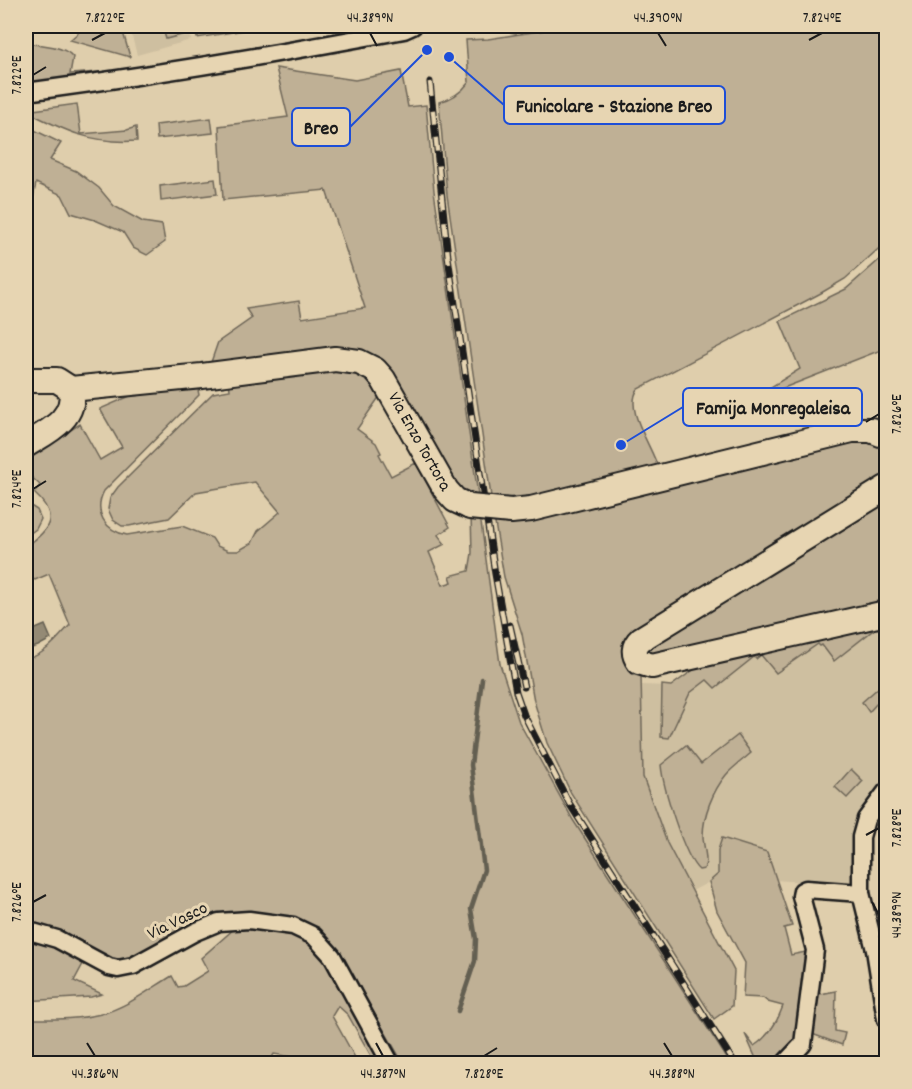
<svg xmlns="http://www.w3.org/2000/svg" width="912" height="1089" viewBox="0 0 912 1089" font-family="Dekko,sans-serif">
<style>
.built{fill:#cebfa0}
.green{fill:#bfb095;stroke:#6e6658;stroke-width:1.5}
.water{fill:#948a74;stroke:#645e51;stroke-width:1.5}
.lines{fill:none;stroke-linecap:round;stroke-linejoin:round}
.stream{stroke:#645e51;stroke-width:4.5}
.street-casing{stroke:#1c1c1c;stroke-width:21}
.secondary-casing{stroke:#1c1c1c;stroke-width:28}
.street{stroke:#e7d5b2;stroke-width:16}
.secondary{stroke:#e7d5b2;stroke-width:24}
.rail-casing{stroke:#1c1c1c;stroke-width:7}
.rail{stroke:#e7d5b2;stroke-width:4.5;stroke-dasharray:14;stroke-linecap:butt}
.secondary-bridge-casing{stroke:#1c1c1c;stroke-width:28;stroke-linecap:butt}
.secondary-bridge{stroke:#e7d5b2;stroke-width:24}
.ticks{fill:none;stroke:#1c1c1c;stroke-width:2}
.labels{text-anchor:middle;dominant-baseline:central;stroke-width:6;stroke-linejoin:round;paint-order:stroke}
.street-label{font-size:18px;fill:#1c1c1c;stroke:#e7d5b2}
.leader{fill:none;stroke:#1d4ed8;stroke-width:2}
.callout-dot{fill:#1d4ed8;stroke:#e7d5b2;stroke-width:2}
.callout{fill:#e7d5b2;stroke:#1d4ed8;stroke-width:2}
.callout-label{font-size:20px;text-anchor:middle;font-weight:bold;fill:#1c1c1c}
.neatline{fill:none;stroke:#1c1c1c;stroke-width:2}
.ticks-label{font-size:15px;text-anchor:middle;fill:#1c1c1c}
</style>
<rect width="100%" height="100%" fill="#dfceac"/>
<filter id="ink" filterUnits="userSpaceOnUse"><feTurbulence type="fractalNoise" baseFrequency=".0167" numOctaves="2"/><feDisplacementMap in="SourceGraphic" scale="12" xChannelSelector="R" yChannelSelector="G"/><feConvolveMatrix kernelMatrix="1 2 1 2 8 2 1 2 1" color-interpolation-filters="sRGB"/></filter>
<g filter="url(#ink)">
<!-- built -->
<g class="built">
<path d="M129 26H187L191 40 137 55Z"/>
<path d="M886 623V783L871 800 855 824V886L776 880 767 852 723 838 718 874 713 880 692 891 667 842 643 777 641 685 671 686 699 666Z"/>
</g>
<!-- green -->
<g class="green">
<path d="M80 26H111L110 30 123 32 130 57 70 40 78 33Z"/>
<path d="M162 26H187L189 33 166 39Z"/>
<path d="M193 26H269L197 38Z"/>
<path d="M571 26H601L637 29V26H886V242L845 279 821 293 638 389C623 410 654 448 659 471L591 488 492 503 447 195 439 102C452 99 461 93 469 82L466 40 488 39Z"/>
<path d="M29 44C42 44 66 47 73 57L70 74 113 71 114 73 26 84V57Z"/>
<path d="M276 68 355 80 401 71 408 107 426 105 434 191 479 502 469 497 450 479 386 368H209L218 342 252 318 246 309 299 301 302 318 365 308 326 190 223 200 219 126 288 117Z"/>
<path d="M77 104 81 134 127 130 136 127 137 141C92 144 65 131 26 111Z"/>
<path d="M211 118 213 133 157 139 156 125Z"/>
<path d="M26 126 61 143 50 160 76 171 99 188 114 206 143 222 162 225 165 242 147 255 133 248 123 232 95 220 71 213 62 195 36 183 31 209 28 207 26 210Z"/>
<path d="M215 179 217 194 161 201 160 186Z"/>
<path d="M886 254V348L745 403 800 369 780 321 846 289Z"/>
<path d="M335 367 361 373 382 393 357 429 376 443 381 453 379 454 391 476 416 463 450 527 438 535 445 544 429 552 443 585 452 582 450 576 469 571 472 553 471 514 480 515 500 664 519 722 573 820 730 1063H403L336 947 322 931 296 918 274 914 245 913 139 957 117 961 26 924V659C45 655 57 639 70 625L49 574 35 580 26 576V546C51 530 59 515 34 493L40 485 26 472V458L80 424 100 460 122 447 100 409 137 393 197 385 199 395 104 491C93 512 105 531 127 535L182 526 212 538 217 546 228 551H238L252 543 258 531 280 512 255 482 196 492 169 518 129 526H122L113 520 108 509 110 498 118 487 213 393 230 390 229 380Z"/>
<path d="M842 440 879 441 886 448V474L879 483 634 635 641 674 643 777 667 843 734 971 732 1006 714 1019 571 793 547 743 534 701 522 634 504 577 494 517Z"/>
<path d="M886 498V603L649 657 644 646Z"/>
<path d="M26 503 37 510 41 519 36 529 26 536Z"/>
<path d="M886 623V636L880 628 878 629 876 628 834 661 822 645 820 646 818 644 776 673 761 655 756 659 754 657 715 688 707 680 690 693 669 738 661 737 662 685 671 686 699 666Z"/>
<path d="M886 681V693L869 712 862 702Z"/>
<path d="M738 735 751 753C743 760 733 767 726 775 713 791 703 815 703 836 703 847 709 860 704 869L699 870C684 857 663 787 661 765L686 745 701 764Z"/>
<path d="M851 769 863 781 847 798 835 787Z"/>
<path d="M722 838 767 852 792 926 784 928 791 955 811 951 798 1040 774 1063H758L745 1034 754 1046C769 1036 777 1023 783 1006L768 1002 763 998 743 997 745 963 717 911 709 882 718 874V850Z"/>
<path d="M234 929C274 929 299 927 326 960L382 1063H375L348 1015 338 1006 332 1016 358 1063H318L313 1060 274 1054 268 1064 26 1063V1019C50 1019 77 1020 101 1014 127 1007 149 990 172 976L178 987 184 986 208 971 201 958Z"/>
<path d="M26 935 67 952 83 964 74 981 102 994 91 997 26 1001Z"/>
<path d="M836 991 835 1031 845 1033 842 1045 812 1034 815 995Z"/>
</g>
<!-- water -->
<path class="water" d="M45 625 51 639 38 646 26 650V633Z"/>
<g class="lines">
<!-- stream -->
<path class="stream" d="M458 1011 475 961 476 939 471 909 484 870 471 765 482 679"/>
<defs>
<g id="street">
<path d="M26 92C152 75 278 54 404 30L413 26"/>
<path d="M886 792 866 819 861 837V893L875 950 886 1019"/>
<path d="M26 930 57 939 109 967 118 969 133 966 195 932 219 922 249 920 293 926 314 936 332 956 391 1064"/>
<path d="M784 1064 803 1044 815 950 801 896 802 891 806 889 861 893"/>
</g>
<g id="secondary">
<path id="s1" d="M26 380H57L71 389 202 376 335 359 359 362 375 370 383 379 446 490 455 500 470 507"/>
<path d="M26 445C47 432 77 419 71 389"/>
<path d="M886 488 641 639C633 646 633 654 639 662L652 666 886 613"/>
<path d="M511 511 531 509 852 430H871L886 436"/>
</g>
</defs>
<!-- street casing -->
<use href="#street" class="street-casing"/>
<!-- secondary casing -->
<use href="#secondary" class="secondary-casing"/>
<!-- street -->
<use href="#street" class="street"/>
<!-- secondary -->
<use href="#secondary" class="secondary"/>
<defs>
<g id="rail">
<path d="M430 82 448 257 495 574 516 692 524 715 569 803 735 1064"/>
<path d="M510 625 524 687"/>
</g>
</defs>
<!-- rail casing -->
<use href="#rail" class="rail-casing"/>
<!-- rail -->
<use href="#rail" class="rail"/>
<defs>
<path id="secondary-bridge" d="M470 507 511 511"/>
</defs>
<!-- secondary-bridge casing -->
<use href="#secondary-bridge" class="secondary-bridge-casing"/>
<!-- secondary-bridge -->
<use href="#secondary-bridge" class="secondary-bridge"/>
</g>
</g>
<!-- ticks -->
<path class="ticks" d="M370 33 377 46M658 33 666 46M92 40 105 33M809 40 822 33M33 75 46 67M866 422 879 414M33 489 46 481M866 835 879 828M33 902 46 895M872 902 879 915M87 1043 95 1056M376 1043 383 1056M664 1043 672 1056M484 1056 497 1048"/>
<g class="labels">
<!-- street labels -->
<g class="street-label">
<text stroke="none"><textPath href="#s1" startOffset="440">Via Enzo Tortora</textPath></text>
<text transform="translate(178 922) rotate(-26)">Via Vasco</text>
</g>
</g>
<!-- callouts -->
<path class="leader" d="M449 57L504 105M427 50L350 127M621 445L683 407"/>
<g class="callout-dot">
<circle cx="449" cy="57" r="6"/>
<circle cx="427" cy="50" r="6"/>
<circle cx="621" cy="445" r="6"/>
</g>
<g class="callout">
<rect x="504" y="86" width="221" height="38" rx="6"/>
<rect x="292" y="108" width="58" height="38" rx="6"/>
<rect x="683" y="388" width="179" height="38" rx="6"/>
</g>
<g class="callout-label">
<text x="614" y="112">Funicolare - Stazione Breo</text>
<text x="321" y="134">Breo</text>
<text x="773" y="414">Famija Monregaleisa</text>
</g>
<!-- margin -->
<rect width="912" height="1089" fill="none" stroke="#e7d5b2" stroke-width="66"/>
<rect x="33" y="33" width="846" height="1023" class="neatline"/>
<g class="ticks-label">
<text x="105" y="22">7.822°E</text>
<text x="370" y="22">44.389°N</text>
<text x="658" y="22">44.390°N</text>
<text x="822" y="22">7.824°E</text>
<text transform="translate(16 75) rotate(-90)" y="5">7.822°E</text>
<text transform="translate(896 414) rotate(-90)" y="5">7.826°E</text>
<text transform="translate(16 489) rotate(-90)" y="5">7.824°E</text>
<text transform="translate(896 828) rotate(-90)" y="5">7.828°E</text>
<text transform="translate(16 902) rotate(-90)" y="5">7.826°E</text>
<text transform="translate(896 915) rotate(-90)" y="5">44.389°N</text>
<text x="95" y="1078">44.386°N</text>
<text x="383" y="1078">44.387°N</text>
<text x="484" y="1078">7.828°E</text>
<text x="672" y="1078">44.388°N</text>
</g>
</svg>
